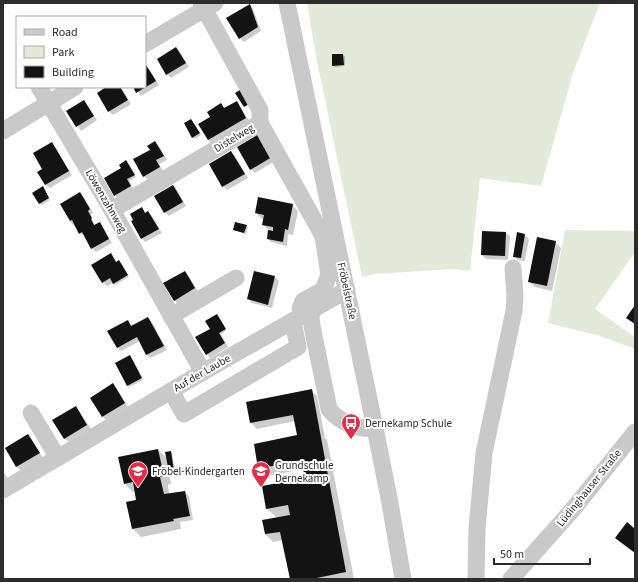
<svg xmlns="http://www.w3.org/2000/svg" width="638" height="582" viewBox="0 0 638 582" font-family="'Source Sans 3',sans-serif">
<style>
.green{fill:#e4ead9}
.shadow{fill:#0003}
.building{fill:#131313}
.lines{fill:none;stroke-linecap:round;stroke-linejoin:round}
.minor{stroke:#c9c9c9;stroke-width:17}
.labels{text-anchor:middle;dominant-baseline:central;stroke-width:4;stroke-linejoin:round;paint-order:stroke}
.street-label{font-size:11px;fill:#2c2c2c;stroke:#fff}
.poi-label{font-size:11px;fill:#2c2c2c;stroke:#fff;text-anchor:start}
</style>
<rect width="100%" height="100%" fill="#fff"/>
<!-- green -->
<g class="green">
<path d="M307 3H600L574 70 541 186 480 178 470 271 452 269 375 274 362 277 316 57Z"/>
<path d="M565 230 635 231V252L595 309 635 337V349L600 336 548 323Z"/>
</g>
<!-- shadow -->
<g class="shadow">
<path d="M249 5 253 9 261 31 244 42 240 38Z"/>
<path d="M176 48 180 52 189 67 171 78 167 74Z"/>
<path d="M343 55 345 56V66L335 67 333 65Z"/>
<path d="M145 66H146L150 70 159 85 141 96 134 87H145Z"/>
<path d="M108 87H121L131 104 113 115 109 111Z"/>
<path d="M84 101 97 120 81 131 67 111Z"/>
<path d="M236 102 240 106 250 122 212 144 208 140 199 124 211 117 221 105 225 109Z"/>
<path d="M192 122 201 135 195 139 193 137Z"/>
<path d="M259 136 275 161 255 173 251 169Z"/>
<path d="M155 142 159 146 167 160 159 164 163 171 148 180 144 176 151 150Z"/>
<path d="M52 143 55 147 72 175 50 188 46 185 43 170Z"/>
<path d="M231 152 235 156 248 178 227 190 223 186Z"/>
<path d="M127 163 136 177 129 181 134 190 118 199 115 196Z"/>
<path d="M173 186 177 190 186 206 169 216 165 212Z"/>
<path d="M44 189 50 200 41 205 40 203Z"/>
<path d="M80 193 84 197 93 213 90 215 95 226 99 223 103 227 112 243 96 252 92 248 84 233 82 235 70 221Z"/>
<path d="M292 205 298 211 293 235 288 234 287 246 271 242 268 239 269 230 263 225 264 219H262L256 213Z"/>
<path d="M142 209 146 213 148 212 152 216 162 233 145 242 142 238Z"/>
<path d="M246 226 248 227 246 234 234 230Z"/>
<path d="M506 233 510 236 508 260 486 259 482 255Z"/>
<path d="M525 235 529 239 525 261 518 260 514 256Z"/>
<path d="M555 242 561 248 552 291 535 287 529 282Z"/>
<path d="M111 254 117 263H121L129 277 115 285 113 283 107 286 103 282Z"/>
<path d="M185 272 189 276 198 292 178 304 174 300Z"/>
<path d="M275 277 279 281 272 308 252 303 248 299Z"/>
<path d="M217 315 226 331 221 334 228 347 210 358 207 354 212 329Z"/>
<path d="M148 318 152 322 167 350 151 358 147 355 140 341 121 351 117 347 128 321 133 327Z"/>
<path d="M131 358 143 380 129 387 128 386Z"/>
<path d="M113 385 117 389 128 407 106 420 103 417Z"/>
<path d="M311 390 317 396 325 438 327 440 354 579H291L283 540 273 542 265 534 277 518 267 509 306 479 304 469 267 476 259 468 298 436 295 421 257 429 251 423Z"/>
<path d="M76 407 79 411 91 429 69 442 65 439 54 420Z"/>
<path d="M28 435 31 439 43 458 21 471 17 467 6 448Z"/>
<path d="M158 450 168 459 170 452 172 453 175 472 172 473 168 469 171 484 168 485 169 494 185 492 189 496 193 520 180 522 181 529 141 537 133 529 127 502 138 500 136 491 133 492 125 484Z"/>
<path d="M3 471 8 479 3 482Z"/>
</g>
<!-- building -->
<g class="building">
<path d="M250 4 258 27 239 39 226 18Z"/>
<path d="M176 47 186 63 166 75 157 59Z"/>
<path d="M332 54H343L344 65 332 66Z"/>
<path d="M145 65H146L156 81 136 93 133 87H145Z"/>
<path d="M106 87H120L128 100 108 112 97 93Z"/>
<path d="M243 88 251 103 244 107 235 93Z"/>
<path d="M84 100 94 116 76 127 66 111Z"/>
<path d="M237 101 246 118 208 140 198 124 210 117 207 112 221 103 224 108Z"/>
<path d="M191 119 200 133 192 138 184 123Z"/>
<path d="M259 134 272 157 250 170 237 147Z"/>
<path d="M155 141 164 156 156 160 160 167 143 177 133 159 150 150 147 146Z"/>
<path d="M52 142 69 171 45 185 37 172 42 169 33 153Z"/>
<path d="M231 151 245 174 222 187 209 164Z"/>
<path d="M126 160 135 175 127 179 131 186 114 196 104 178 121 168 119 165Z"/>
<path d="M173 185 183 202 164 213 154 196Z"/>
<path d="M43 186 49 198 39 204 32 193Z"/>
<path d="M80 192 90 209 88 211 92 218 91 219 94 225 100 222 109 239 91 249 82 232 79 234 72 220 70 221 60 204Z"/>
<path d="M258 197 293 204 288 230 285 229 283 242 267 239 268 230 273 231V227L262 225 264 215 255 213Z"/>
<path d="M142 207 145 213 148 211 159 229 141 239 131 221 133 220 130 214Z"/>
<path d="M235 222 247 225 244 233 233 230Z"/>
<path d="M482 231 506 232 505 256 481 255Z"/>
<path d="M517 232 525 234 521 258 513 257Z"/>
<path d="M537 237 556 241 547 286 528 282Z"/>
<path d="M111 253 116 262 119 260 128 275 113 284 110 278 102 283 91 265Z"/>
<path d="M185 271 195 288 174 301 163 283Z"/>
<path d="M254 271 275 276 268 305 247 299Z"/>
<path d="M635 305V324L626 318Z"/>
<path d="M217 314 226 329 219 333 225 343 206 355 195 337 210 329 205 321Z"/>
<path d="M148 317 164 346 146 355 137 337 117 348 107 331 128 320 131 326Z"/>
<path d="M130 355 142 378 127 386 115 363Z"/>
<path d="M113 383 125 403 102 417 90 398Z"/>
<path d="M312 389 346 572 312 579H290L280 532 265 534 262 520 290 515 288 505 266 509 262 486 305 478 301 460 258 469 254 444 297 435 293 415 250 423 246 402Z"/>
<path d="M76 406 87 425 64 439 52 420Z"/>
<path d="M28 434 40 453 16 467 5 448Z"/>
<path d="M158 449 164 476 160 477 164 494 185 491 190 516 173 519 174 521 132 529 126 502 136 500 133 482 124 484 118 457Z"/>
<path d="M171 451 174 471 169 472 165 452Z"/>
<path d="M627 522 635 529V553L615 538Z"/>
</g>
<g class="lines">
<!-- minor -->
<g class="minor">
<path d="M287 3 375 428 390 503 403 579"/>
<path d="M145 44 215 3"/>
<path d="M39 87 112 210 203 372"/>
<path d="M260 123 323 236 329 275 323 290 303 301 300 308 303 315"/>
<path d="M3 131 75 87"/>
<path d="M112 210 260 123V110L201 3"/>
<path d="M313 309 311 317 312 326 329 409C340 423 359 430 375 428"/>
<path d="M171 316 236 278"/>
<path d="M171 391 184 414 298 347 293 321"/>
<path d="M31 413 58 458"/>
<path d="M3 490 203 372 347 290"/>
<path d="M476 579 477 528 484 453 514 311 515 296 513 268"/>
<path d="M511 579 574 508 635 432"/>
</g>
</g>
<!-- icons -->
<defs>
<symbol id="bus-pin" viewBox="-11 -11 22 30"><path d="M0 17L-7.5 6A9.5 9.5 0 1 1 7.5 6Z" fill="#e62b48" stroke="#fff"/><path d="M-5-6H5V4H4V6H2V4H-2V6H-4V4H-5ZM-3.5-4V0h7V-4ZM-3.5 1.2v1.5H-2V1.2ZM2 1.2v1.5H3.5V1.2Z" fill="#fff"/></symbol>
<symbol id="school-pin" viewBox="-11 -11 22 30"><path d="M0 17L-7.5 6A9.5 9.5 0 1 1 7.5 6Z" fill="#e62b48" stroke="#fff"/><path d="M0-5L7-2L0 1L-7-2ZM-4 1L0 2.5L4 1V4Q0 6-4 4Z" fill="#fff"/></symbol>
</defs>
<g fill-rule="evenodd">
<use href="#bus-pin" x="340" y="412" width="22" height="30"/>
<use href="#school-pin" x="127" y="460" width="22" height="30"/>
<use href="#school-pin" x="250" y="460" width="22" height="30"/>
</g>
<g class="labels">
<!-- street labels -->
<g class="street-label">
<text transform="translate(234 138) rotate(-31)">Distelweg</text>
<text transform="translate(106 201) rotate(60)">Löwenzahnweg</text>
<text transform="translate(347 291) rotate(78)">Fröbelstraße</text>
<text transform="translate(202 373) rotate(-30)">Auf der Laube</text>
<text transform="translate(589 488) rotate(-51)">Lüdinghauser Straße</text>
</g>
<!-- poi labels -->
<g class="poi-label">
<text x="365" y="423">Dernekamp Schule</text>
<text x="275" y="465">Grundschule<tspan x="275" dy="13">Dernekamp</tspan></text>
<text x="152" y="471">Fröbel-Kindergarten</text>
</g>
</g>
<!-- border -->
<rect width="638" height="582" fill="none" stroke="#2c2c2c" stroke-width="8"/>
<!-- legend -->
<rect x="16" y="16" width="130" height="72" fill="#ffffff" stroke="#ababab"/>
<rect x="24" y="29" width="20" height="6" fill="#c9c9c9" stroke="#ababab"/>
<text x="52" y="36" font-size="12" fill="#2c2c2c">Road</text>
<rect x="24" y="46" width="20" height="12" fill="#e4ead9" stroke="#ababab"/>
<text x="52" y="56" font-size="12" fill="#2c2c2c">Park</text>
<rect x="24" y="66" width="20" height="12" fill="#131313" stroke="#ababab"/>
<text x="52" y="76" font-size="12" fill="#2c2c2c">Building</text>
<!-- scale -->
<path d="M494 558v6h96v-6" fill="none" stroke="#2c2c2c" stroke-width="2"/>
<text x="500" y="558" font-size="12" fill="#2c2c2c" stroke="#ffffff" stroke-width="3" paint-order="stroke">50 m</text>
</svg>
